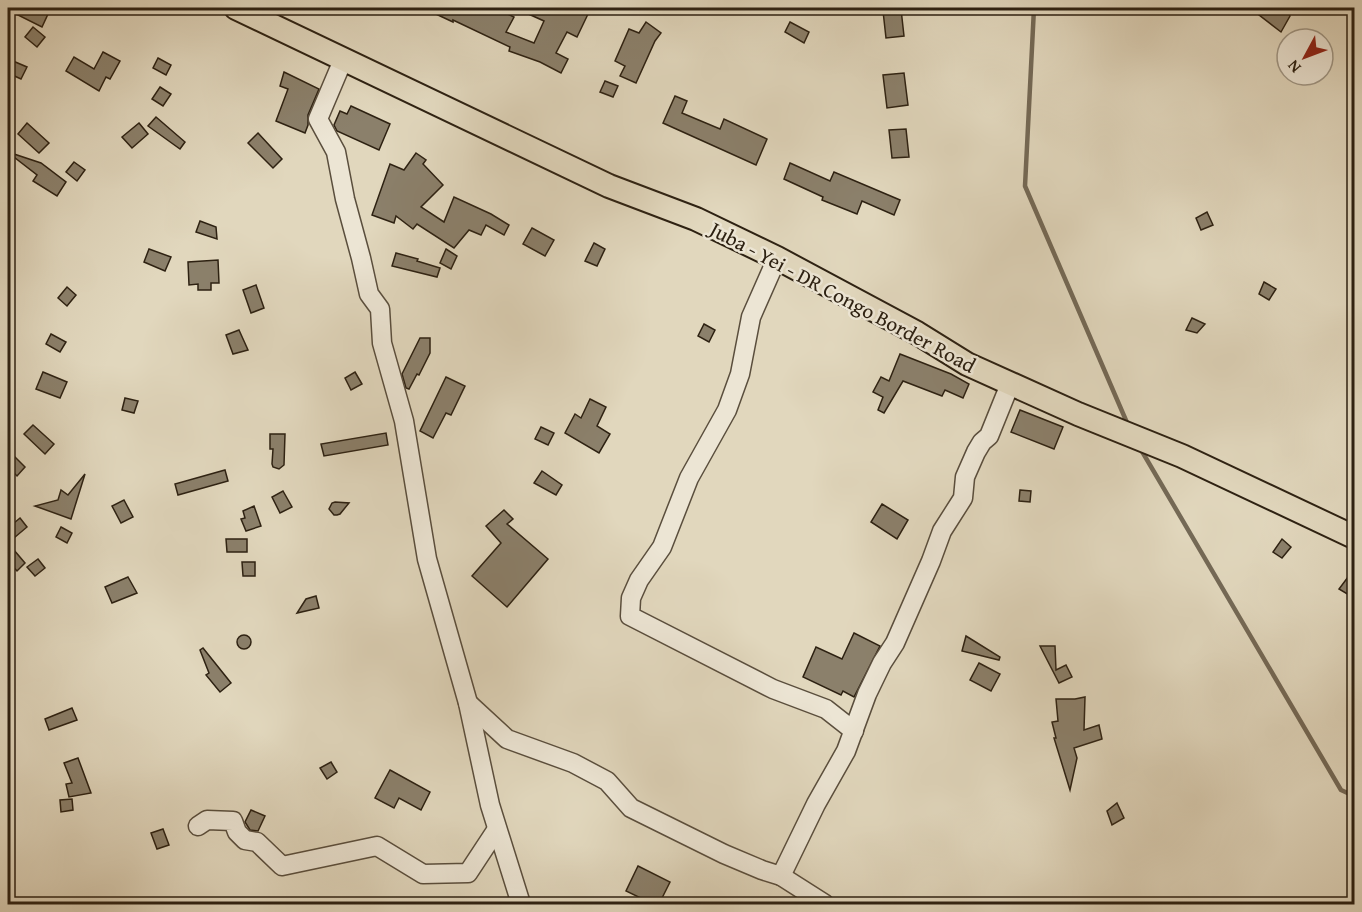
<svg xmlns="http://www.w3.org/2000/svg" width="1362" height="912" viewBox="0 0 1362 912" font-family="'Gentium Book Plus',serif">
<style>
.lines{fill:none;stroke-linecap:round;stroke-linejoin:round}
.stream{stroke:#746956;stroke-width:4.5}
.building{fill:#8b806b;stroke:#2d2112;stroke-width:1.5}
.minor-casing{stroke:#5a4e3d;stroke-width:21}
.major-casing{stroke:#2d2112;stroke-width:26}
.minor{stroke:#ece5d4;stroke-width:18}
.major{stroke:#e1d7bd;stroke-width:22}
.labels{text-anchor:middle;dominant-baseline:central;stroke-width:5;stroke-linejoin:round;paint-order:stroke}
.street-label{font-size:21px;fill:#2d2112;stroke:#ece5d4}
</style>
<rect width="100%" height="100%" fill="#e1d7bd"/>
<filter id="stains"><feTurbulence type="fractalNoise" baseFrequency=".00333" numOctaves="4"/><feColorMatrix values="0 0 0 0 .2 0 0 0 0 .09 0 0 0 0 .02 0 0 0 .5 -.17"/></filter>
<radialGradient id="worn" r=".72"><stop offset=".6" stop-color="#630" stop-opacity="0"/><stop offset="1" stop-color="#630" stop-opacity=".3"/></radialGradient>
<g class="lines">
<!-- stream -->
<g class="stream">
<path d="M1034 8 1025 186 1128 425"/>
<path d="M1140 448 1341 790 1354 796"/>
</g>
</g>
<!-- building -->
<g class="building">
<path d="M8 8H36L48 14 42 27 8 10Z"/>
<path d="M423 8H495L514 17 506 32 534 43 544 21 515 8H579L589 12 577 37 567 32 556 53 568 59 561 73 540 62 509 51 510 47 453 20V22Z"/>
<path d="M1250 8H1286L1290 16 1281 32Z"/>
<path d="M901 9 904 36 886 38 883 11Z"/>
<path d="M646 22 661 33 655 41 636 83 620 76 625 66 615 61 629 29 639 33Z"/>
<path d="M790 22 809 32 804 43 785 32Z"/>
<path d="M33 27 45 37 37 47 25 37Z"/>
<path d="M103 52 120 61 110 79 106 77 99 91 66 71 74 57 94 69Z"/>
<path d="M158 58 171 65 166 75 153 68Z"/>
<path d="M13 61 27 67 21 79 8 73Z"/>
<path d="M284 72 319 89 308 115V125L305 133 276 121 288 89 280 86Z"/>
<path d="M904 73 908 105 887 108 883 75Z"/>
<path d="M605 81 618 86 613 97 600 92Z"/>
<path d="M160 87 171 94 163 106 152 99Z"/>
<path d="M675 96 687 101 682 113 720 129 724 119 767 139 756 165 663 123Z"/>
<path d="M351 106 390 124 379 150 337 131 334 125 340 111 347 114Z"/>
<path d="M156 117 185 142 180 149 148 126Z"/>
<path d="M27 123 49 143 39 153 18 134Z"/>
<path d="M139 123 148 134 132 148 122 137Z"/>
<path d="M906 129 909 157 892 158 889 130Z"/>
<path d="M258 133 282 159 273 168 248 143Z"/>
<path d="M11 153 41 163 66 182 57 196 33 181 37 175 10 154Z"/>
<path d="M416 153 426 160 423 164 443 185 421 207 444 222 454 197 491 214 509 225 504 235 486 225 481 235 469 230 454 248 417 224 413 229 396 216 394 223 372 215 390 164 404 170Z"/>
<path d="M74 162 85 170 77 181 66 172Z"/>
<path d="M790 163 830 181 834 172 900 200 894 215 862 201 857 214 822 200 823 197 784 179Z"/>
<path d="M1207 212 1213 225 1201 230 1196 218Z"/>
<path d="M200 221 216 227 217 239 196 232Z"/>
<path d="M532 228 554 240 545 256 523 244Z"/>
<path d="M594 243 605 249 597 266 585 261Z"/>
<path d="M149 249 171 257 165 271 144 262Z"/>
<path d="M446 249 457 256 451 269 440 263Z"/>
<path d="M396 253 418 259 417 261 440 268 437 277 392 266Z"/>
<path d="M218 260 219 283H211V290H198V284L189 285 188 262Z"/>
<path d="M1264 282 1276 289 1269 300 1259 294Z"/>
<path d="M256 285 264 308 251 313 243 290Z"/>
<path d="M67 287 76 295 67 306 58 298Z"/>
<path d="M1192 318 1205 324 1197 333 1186 330Z"/>
<path d="M704 324 715 330 709 342 698 336Z"/>
<path d="M239 330 248 350 233 354 226 335Z"/>
<path d="M51 334 66 342 60 352 46 344Z"/>
<path d="M420 338H430V353L419 375 417 374 409 389 406 388 402 374Z"/>
<path d="M900 354 951 374 969 384 963 398 945 390 942 396 903 381 884 413 878 410 883 397 873 392 881 377 889 381Z"/>
<path d="M43 372 67 382 60 398 36 389Z"/>
<path d="M355 372 362 384 351 390 345 378Z"/>
<path d="M446 377 465 386 451 415 446 413 433 438 420 431Z"/>
<path d="M125 398 138 401 134 413 122 410Z"/>
<path d="M590 399 606 407 597 426 610 434 599 453 565 433 575 414 581 418Z"/>
<path d="M1020 410 1063 427 1054 449 1011 432Z"/>
<path d="M33 425 54 444 45 454 24 434Z"/>
<path d="M541 427 554 433 548 445 535 439Z"/>
<path d="M386 433 388 445 324 456 321 444Z"/>
<path d="M270 434H285L284 465 279 469 273 467 272 464 273 449H270Z"/>
<path d="M8 450 25 467 17 476 8 467Z"/>
<path d="M225 470 228 481 178 495 175 484Z"/>
<path d="M542 471 562 485 556 495 534 483Z"/>
<path d="M85 474 71 519 35 506 58 500 61 490 68 495Z"/>
<path d="M1020 490 1031 491 1030 502 1019 501Z"/>
<path d="M283 491 292 507 280 513 272 497Z"/>
<path d="M124 500 133 517 121 523 112 506Z"/>
<path d="M335 502 349 503 340 514 337 515H334L329 509 332 503Z"/>
<path d="M882 504 908 520 897 539 871 522Z"/>
<path d="M254 506 261 526 246 531 241 519 245 518 243 511Z"/>
<path d="M504 510 513 519 507 524 548 559 507 607 472 576 501 543 486 526Z"/>
<path d="M20 518 27 527 8 543 25 563 17 571 8 561V528Z"/>
<path d="M61 527 72 533 67 543 56 537Z"/>
<path d="M226 539H247V552H227Z"/>
<path d="M1282 539 1291 547 1282 558 1273 552Z"/>
<path d="M38 559 45 568 35 576 27 567Z"/>
<path d="M242 562H255V576H243Z"/>
<path d="M1354 569V598L1339 589Z"/>
<path d="M128 577 137 593 112 603 105 587Z"/>
<path d="M316 596 319 608 297 613 306 599Z"/>
<path d="M854 633 880 646 854 697 843 691 841 695 803 677 816 647 842 659Z"/>
<circle cx="244" cy="642" r="7"/>
<path d="M966 636 1000 657 999 660 962 651Z"/>
<path d="M1040 646H1055L1056 670 1066 665 1072 677 1059 683Z"/>
<path d="M203 648 231 683 220 692 206 675 209 673 200 650Z"/>
<path d="M979 663 1000 674 991 691 970 680Z"/>
<path d="M1085 697 1084 730 1099 725 1102 739 1074 748 1077 758 1070 790 1054 738H1056L1052 722 1058 721 1056 699H1075Z"/>
<path d="M72 708 77 720 49 730 45 719Z"/>
<path d="M78 758 91 793 69 797 66 784 72 783 64 763Z"/>
<path d="M331 762 337 772 327 779 320 768Z"/>
<path d="M390 770 430 792 421 810 399 798 394 808 375 798Z"/>
<path d="M72 799 73 810 61 812 60 800Z"/>
<path d="M1117 803 1124 818 1112 825 1107 811Z"/>
<path d="M251 810 265 816 258 831 250 830 245 822Z"/>
<path d="M163 829 169 845 157 849 151 833Z"/>
<path d="M638 866 670 882 659 904H653L626 891Z"/>
</g>
<g class="lines">
<defs>
<g id="minor">
<path d="M343 60 318 119 336 152 345 199 361 258 369 294 380 309 382 343 404 421 427 559 468 703 490 805 521 904"/>
<path d="M777 258 751 317 740 374 727 410 689 478 662 547 639 580 631 598 630 616 773 689 826 709 854 731"/>
<path d="M468 703 507 739 573 763 607 781 631 808 724 854 762 870 781 876 825 904"/>
<path d="M198 826 207 820 233 821 237 832 245 840 257 842 282 866 377 846 423 874 468 873 497 829"/>
<path d="M781 876 816 804 846 751 867 694 882 663 895 643 931 561 942 531 963 498 965 477 976 452 982 442 989 436 1010 384"/>
</g>
<path id="major" d="M236 8 609 186 696 219 777 258 917 333 967 364 1078 414 1182 456 1354 537"/>
</defs>
<!-- minor casing -->
<use href="#minor" class="minor-casing"/>
<!-- major casing -->
<use href="#major" class="major-casing"/>
<!-- minor -->
<use href="#minor" class="minor"/>
<!-- major -->
<use href="#major" class="major"/>
</g>
<g class="labels">
<!-- street labels -->
<g class="street-label">
<text transform="translate(843 297) rotate(28)">Juba - Yei - DR Congo Border Road</text>
</g>
</g>
<!-- margin -->
<rect width="1362" height="912" fill="none" stroke="#e1d7bd" stroke-width="30"/>
<rect x="9" y="9" width="1344" height="894" fill="none" stroke="#2d2112" stroke-width="3"/>
<rect x="15" y="15" width="1332" height="882" fill="none" stroke="#2d2112" stroke-width="1.5"/>
<!-- north arrow -->
<g transform="translate(1305 57) rotate(229)"><circle r="28" fill="#ece5d4" stroke="#a09786" stroke-width="1.5"/>
<path d="M0-4.5L10 22L0 15L-10 22Z" fill="#8f2418"/>
<text y="-9" font-size="16" font-weight="bold" text-anchor="middle" fill="#2d2112">N</text>
</g>
<rect width="100%" height="100%" filter="url(#stains)"/>
<rect width="100%" height="100%" fill="url(#worn)"/>
</svg>
